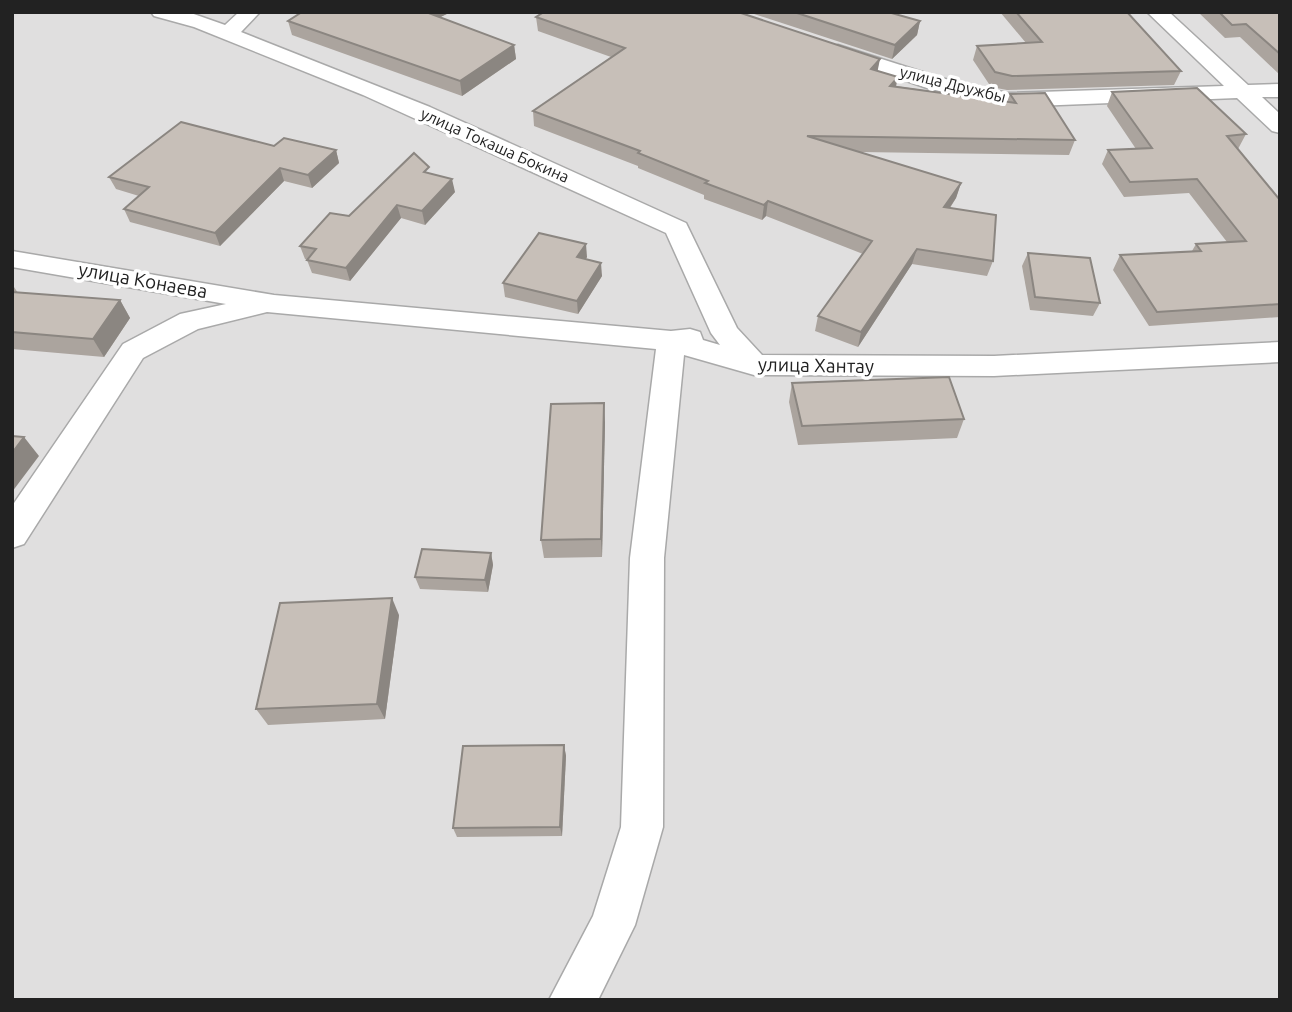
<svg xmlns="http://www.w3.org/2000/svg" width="1292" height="1012" viewBox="0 0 1292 1012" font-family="Ubuntu,sans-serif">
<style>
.residential{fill:#e0dfdf}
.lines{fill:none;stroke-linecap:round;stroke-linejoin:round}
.street-casing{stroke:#a9a9a9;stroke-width:3}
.street{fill:#fff;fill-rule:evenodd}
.wall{fill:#aba49e}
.shaded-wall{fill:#8b8681}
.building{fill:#c7bfb8;stroke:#8b8681;stroke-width:2}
.labels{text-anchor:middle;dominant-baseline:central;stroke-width:7;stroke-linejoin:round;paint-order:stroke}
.far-street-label{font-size:16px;fill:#222;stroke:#fff}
.street-label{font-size:19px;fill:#222;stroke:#fff}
</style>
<rect width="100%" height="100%" fill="#f2efe9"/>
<!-- residential -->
<rect class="residential" x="12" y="12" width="1268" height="988"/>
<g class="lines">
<defs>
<g id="street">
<path d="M151 12H188L225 25 239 12H260L241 32 430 107 686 223 737 328 762 355 994 356 1280 342V362L994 376 754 375 684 355 664 558 663 827 635 925 598 1000H549L593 916 621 827 630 558 656 349 267 312 198 329 143 358 24 544 12 548V506L123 344 180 314 226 304 12 267V251L274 295 671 331 690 329 700 332 703 340 720 345 711 333 666 233 363 95 194 27 154 16Z"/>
<path d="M1147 12H1169L1248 85 1280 84V97H1262L1280 114V133L1272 131 1237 98 1007 107 927 88 831 55 828 51 831 47 838 45 941 78 1007 93 1224 86Z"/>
</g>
</defs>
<!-- street casing -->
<use href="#street" class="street-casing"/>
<!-- street -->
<use href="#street" class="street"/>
</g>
<!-- wall -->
<g class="wall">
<path d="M302 12H451L440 17 514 45 516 59 462 96 292 35 288 21Z"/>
<path d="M748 12H888L920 21 917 35 892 59Z"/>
<path d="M1000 12H1127L1181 71 1174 85 1007 90 991 87 973 60 977 46 1026 43Z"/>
<path d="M1198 12H1280V75L1240 37 1225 38Z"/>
<path d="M536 17 878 71 896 86 1007 102 1010 94 1075 140 1069 155 859 152 961 183 956 198 950 208 993 261 987 276 912 264 858 347 815 331 818 316 863 254 766 216 762 220 704 199V195L638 168V166L534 126 533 111 611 57 538 31Z"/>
<path d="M1112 92 1246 134 1238 149 1280 200V317L1149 326 1113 270 1120 255 1192 251 1196 244 1227 242 1189 193 1124 197 1102 164 1108 150 1136 149 1107 106Z"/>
<path d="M274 146 336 150 339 163 312 188 284 181 220 246 130 222 124 209 139 196 116 189 109 177Z"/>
<path d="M430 173 455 192 425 225 401 218 350 281 312 273 307 260 305 259 300 246 349 216Z"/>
<path d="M1028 253 1100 303 1093 316 1030 310 1022 266Z"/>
<path d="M587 257 586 259 602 276 578 314 505 297 503 283Z"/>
<path d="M12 287H14L18 293 120 300 130 318 104 357 12 349Z"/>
<path d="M792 383 964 419 957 438 798 445 789 402Z"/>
<path d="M605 422 602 557 544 558 541 540Z"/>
<path d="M491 553 493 565 488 592 420 589 415 577Z"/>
<path d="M399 615 385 719 268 725 256 709Z"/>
<path d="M564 745 566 756 562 836 457 837 453 828Z"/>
</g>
<!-- shaded-wall -->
<g class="shaded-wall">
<path d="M421 12H451L424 25Z"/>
<path d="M920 21 917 35 892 59 895 45Z"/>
<path d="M514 45 516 59 462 96 460 81Z"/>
<path d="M880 59 877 74 871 69Z"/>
<path d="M898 77 895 91 890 86Z"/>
<path d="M336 150 339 163 312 188 308 175Z"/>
<path d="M280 168 284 181 220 246 215 233Z"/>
<path d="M452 179 455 192 425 225 422 211Z"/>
<path d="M961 183 956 198 940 222 944 207Z"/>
<path d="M768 201 766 216 762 220 764 205Z"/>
<path d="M397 205 401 218 350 281 346 268Z"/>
<path d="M586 244 587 257 578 271 577 257Z"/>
<path d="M917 249 912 264 858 347 861 332Z"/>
<path d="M601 263 602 276 578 314 577 301Z"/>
<path d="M120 300 130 318 104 357 93 339Z"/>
<path d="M604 403 605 422 602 557 601 539Z"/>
<path d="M24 437 39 456 12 492V453Z"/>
<path d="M491 553 493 565 488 592 485 580Z"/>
<path d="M392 598 399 615 385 719 377 704Z"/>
<path d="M564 745 566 756 562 836 560 827Z"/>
</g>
<!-- building -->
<g class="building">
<path d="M302 12H426L514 45 460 81 288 21Z"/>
<path d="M544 12H738L880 59 871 69 898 77 890 86 1016 103 1010 94 1045 93 1075 140 807 136 961 183 944 207 996 215 993 261 917 249 861 332 818 316 872 241 768 201 764 205 705 183 708 181 638 153 640 151 533 111 625 48 536 17Z"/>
<path d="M794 12H888L920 21 895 45Z"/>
<path d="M1016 12H1127L1181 71 1012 76 995 72 977 46 1042 42Z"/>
<path d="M1219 12H1280V54L1246 24 1232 25Z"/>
<path d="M1197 88 1246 134 1227 136 1280 200V304L1157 312 1120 255 1201 251 1196 244 1246 241 1197 179 1130 182 1108 150 1152 148 1112 92Z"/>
<path d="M181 122 274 146 284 138 336 150 308 175 280 168 215 233 124 209 149 187 109 177Z"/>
<path d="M414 153 429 167 424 172 452 179 422 211 397 205 346 268 307 260 316 249 300 246 330 213 349 216Z"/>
<path d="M539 233 586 244 577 257 601 263 577 301 503 283Z"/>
<path d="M1028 253 1090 258 1100 303 1035 297Z"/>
<path d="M12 292 120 300 93 339 12 332Z"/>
<path d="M949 377 964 419 802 426 792 383Z"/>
<path d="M604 403 601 539 541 540 551 404Z"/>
<path d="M12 436 24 437 12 453Z"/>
<path d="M422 549 491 553 485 580 415 577Z"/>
<path d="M392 598 377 704 256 709 280 603Z"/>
<path d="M564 745 560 827 453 828 463 746Z"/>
</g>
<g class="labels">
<!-- far-street labels -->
<g class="far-street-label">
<text transform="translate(953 84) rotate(14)">улица Дружбы</text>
<text transform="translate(495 145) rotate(24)">улица Токаша Бокина</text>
</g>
<!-- street labels -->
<g class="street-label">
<text transform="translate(143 280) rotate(10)">улица Конаева</text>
<text transform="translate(816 365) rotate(1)">улица Хантау</text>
</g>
</g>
<!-- border -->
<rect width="1292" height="1012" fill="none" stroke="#222222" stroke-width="28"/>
</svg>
